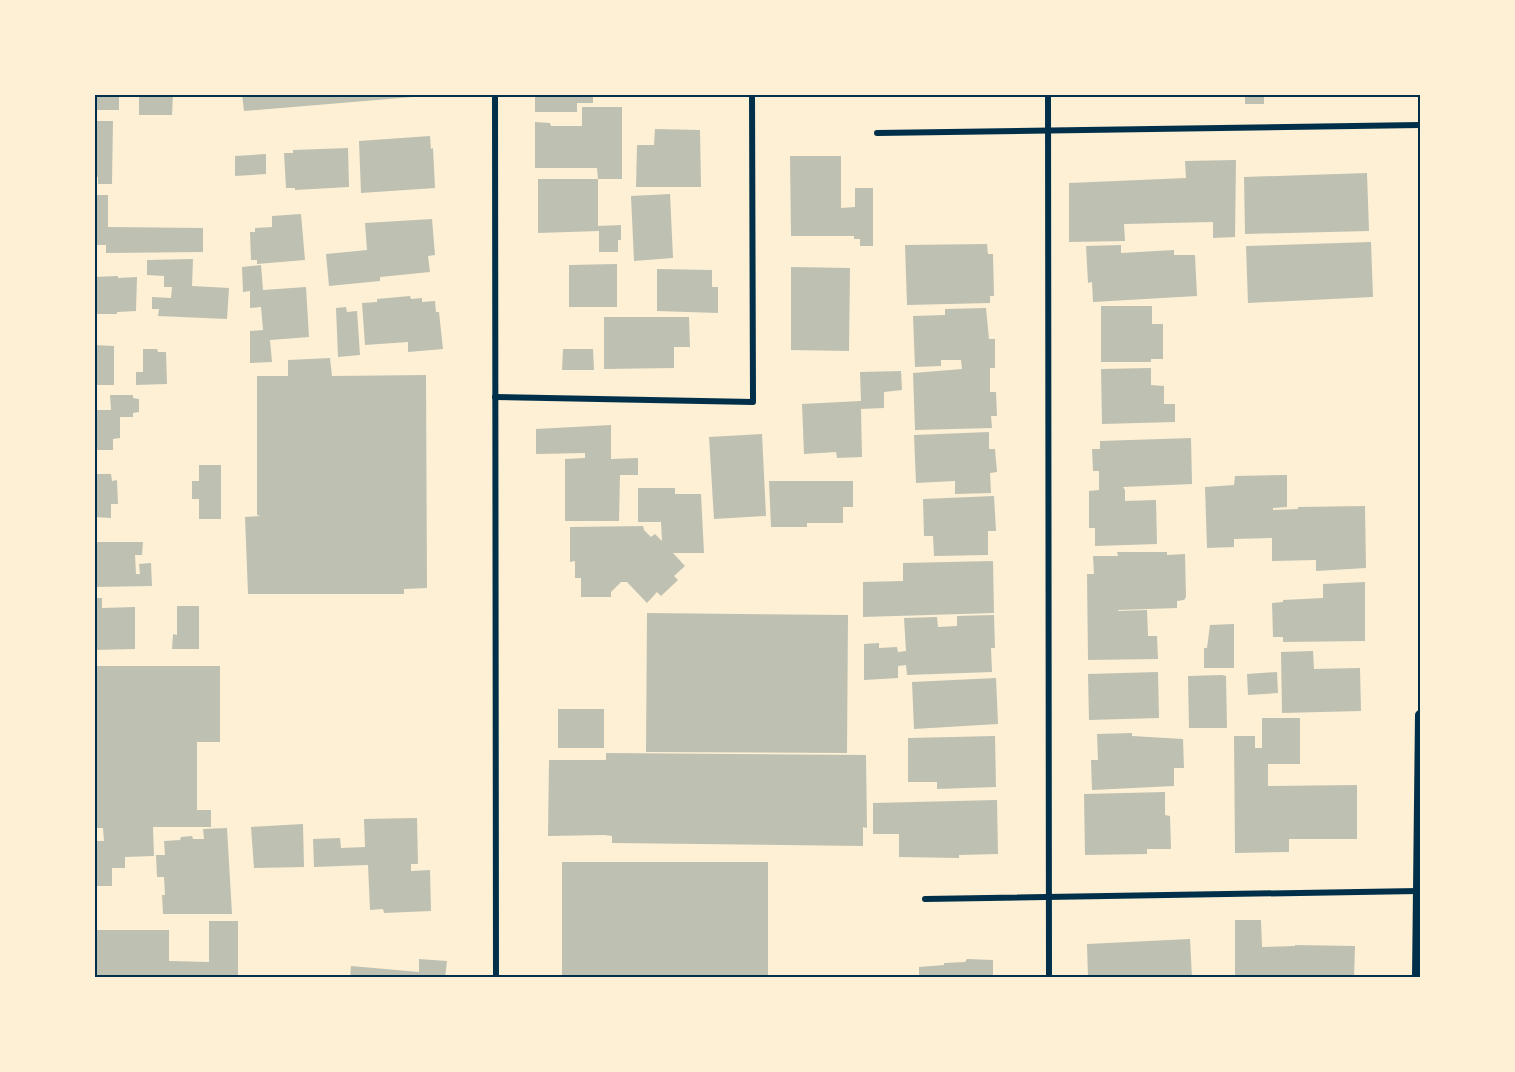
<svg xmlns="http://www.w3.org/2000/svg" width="1515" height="1072" viewBox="0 0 1515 1072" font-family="Karla,sans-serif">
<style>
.building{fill:#bec0b2}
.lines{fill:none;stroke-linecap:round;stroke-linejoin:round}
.minor{stroke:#003049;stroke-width:6}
.tertiary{stroke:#003049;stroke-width:10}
.neatline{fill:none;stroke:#003049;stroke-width:2}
</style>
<rect width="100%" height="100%" fill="#fdf0d5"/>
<!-- building -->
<g class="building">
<rect x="94" y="94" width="25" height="16"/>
<path d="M139 94H173L172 115H139Z"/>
<path d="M242 94H413V97L244 111Z"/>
<path d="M535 94H593V103H577V112H535Z"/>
<rect x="1245" y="94" width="19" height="10"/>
<path d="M582 107H622V179H598L597 168H535V122L550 123 551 126H582Z"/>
<path d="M94 121H113L112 184H98V177H94Z"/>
<path d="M655 129 700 130 701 187H636L637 145H654Z"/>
<path d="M430 136 431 149 433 148 435 188 361 193 359 141Z"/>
<path d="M348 148 349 187 295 190V188H286L284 153H293V150Z"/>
<path d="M266 154V174L235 176V156Z"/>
<path d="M790 156H841V208L855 207V188H873V246H860V239H854V236H791Z"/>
<path d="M1236 160 1235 237 1213 238V222L1124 224 1125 241 1069 242V183L1186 178 1185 161Z"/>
<path d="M1367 173 1369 231 1245 234 1244 177Z"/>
<path d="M538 179H598V226L621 225V240H618V252H599V231L538 233Z"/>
<path d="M670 194 673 258 634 261 631 196Z"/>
<path d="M94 195H108V227L203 228V252L106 253V245H94Z"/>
<path d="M301 214 305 260 257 264V260H251L250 232H255V228L272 227V216Z"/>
<path d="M432 219 435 255 428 256 430 272 380 277V281L329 286 326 254 367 250 365 223Z"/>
<path d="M1371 242 1373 297 1248 303 1246 246Z"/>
<path d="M987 244 988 254H993L994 296H990V303L907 305 905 245Z"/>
<path d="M1121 245V253L1174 250V255H1195L1197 296 1093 302 1092 282 1088 283 1086 246Z"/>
<path d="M193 259 192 286 229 288 227 319 158 316 159 309H152V297L171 298 172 287H164V276L147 275V260Z"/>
<path d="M617 264V307H569V265Z"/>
<path d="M261 265 263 290 306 287 309 337 270 340 272 362 250 363V331L263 330 261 307 250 308V291L243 292 242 267Z"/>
<path d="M791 267 850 268 849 351 791 350Z"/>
<path d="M657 269 712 270V287H718V313L657 311Z"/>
<path d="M118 276V278L137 277 136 311 117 312V314H94V277Z"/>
<path d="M410 296 411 299 422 298V302L435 301 436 312H439L443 349 408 352V342L365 345 362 303 377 302V299Z"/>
<path d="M1101 306H1152V324H1163V359H1151V362H1101Z"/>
<path d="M346 307 347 312 357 311 360 355 338 357 336 308Z"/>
<path d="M986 308 989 339H995V368H990V392H996L997 416H991L992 428 915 430 913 373 962 369 961 360H941V366L915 367 913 316 945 315V309Z"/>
<path d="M604 317H689L690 347H674V368L604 369Z"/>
<path d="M94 345 114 346V385H94Z"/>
<path d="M143 349H157L158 352H166L167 384 136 385V372H143Z"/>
<path d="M563 349H593L594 370H562Z"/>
<path d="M330 358 332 376 426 375 427 588 404 589V594H248L245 517 260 516 257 515V376H288V360Z"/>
<path d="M1151 368V385L1164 386V404H1175V422L1102 424 1101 369Z"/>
<path d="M901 371 902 390 884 392V408L861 409 862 457 837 458 836 452 804 454 802 404 861 401 860 372Z"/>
<path d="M110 395H133V398L139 399V412L133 413V417H120V438L113 439V450H94V410H111Z"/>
<path d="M611 425V459L638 458V475H620L619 521H565V459L585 458V453L536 454V429Z"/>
<path d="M989 432V449H995L997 472 990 473 991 493 955 494V481L916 483 914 435Z"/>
<path d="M762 434 766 516 714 519 709 437Z"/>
<path d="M1191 438 1192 484 1123 487 1125 490V501L1156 500 1157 544 1095 546V528H1089V491L1099 490V471H1093L1092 449H1100V441Z"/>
<path d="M199 465H221V519H199V499H192V481H199Z"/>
<path d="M94 474H111L112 481 117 480 118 504H111V518L94 517Z"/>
<path d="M1287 475V507L1273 508V510L1298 509V507L1365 506 1366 568 1316 571V560L1272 561V538L1234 539V547L1207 548 1205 487 1234 485 1235 476Z"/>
<path d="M769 481H853V507H843V523H807V527H771Z"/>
<path d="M638 488H675V494H701L704 553H673L685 566 674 576 678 580 661 596 657 592 647 603 627 582H621L611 592V597H581V578H575V561L570 562V527L643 526 644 530 651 537 655 534 662 541 661 522H638Z"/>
<path d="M994 496 996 531H988V555L934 556 933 536H924L923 499Z"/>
<path d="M94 542H143L142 555H135L136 574H140L139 564 151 563 152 586 94 587Z"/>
<path d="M1117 552H1167V555L1185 554 1186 597 1184 600 1177 601V608L1118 610V611L1147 610 1148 636H1157L1158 659 1088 660 1087 574H1094L1093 556H1118Z"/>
<path d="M993 561 994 613 863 617V582L903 581V563Z"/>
<path d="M1365 582V641L1283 642V637H1273L1272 603 1283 602V600L1323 598V584Z"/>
<path d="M94 598H102V608L135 607V649L94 650Z"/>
<path d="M177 606H199V649H172L173 634 177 635Z"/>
<path d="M647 613 848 615 847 753 646 752Z"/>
<path d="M994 615 995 648H991L992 672 907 675 906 665 898 666V678L864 680V644L879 643V648L897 647 898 652 906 651 904 618 937 617 938 627 957 626V616Z"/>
<path d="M1234 624V668H1204V648H1207L1210 625Z"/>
<path d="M1313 651 1314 669 1360 668 1361 711 1282 713 1281 652Z"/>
<path d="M94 666H220V742H197V810H211V827H153L154 856 125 857V868H112V886H94V841H104L103 828H94Z"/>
<path d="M1158 672 1159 718 1089 720 1088 674Z"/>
<path d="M1277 672 1278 693 1248 695 1247 674Z"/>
<path d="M1222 675 1226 676 1227 728H1189L1188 676Z"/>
<path d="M996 678 998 724 914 729 912 682Z"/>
<rect x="558" y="709" width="46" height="39"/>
<path d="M1262 718H1300V764H1268V786L1357 785V839H1289V852L1235 853 1234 736H1255V748H1262Z"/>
<path d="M1132 733V736L1183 739 1184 768H1174V786L1092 790 1091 760H1098L1097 734Z"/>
<path d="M995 736 996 787 937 789V782H908V738Z"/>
<path d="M606 753 866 755 867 828 863 827V846L612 843V836L604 835 548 836 549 760H606Z"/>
<path d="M1165 792V815L1170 816 1171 849H1147V854L1085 855 1084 794Z"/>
<path d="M997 800 998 854 959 855V858L899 857V834H873V803Z"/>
<path d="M417 818 418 864H411V871L430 870 431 911 384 913 383 909 370 910 368 865 314 867 313 839 340 838 341 848 365 847 364 819Z"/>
<path d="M303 824 304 867 254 868 251 827Z"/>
<path d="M227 828 232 914H163L162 895H165L164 877H157L156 855H165L164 841 180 840 181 837 192 836 193 839H204L203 829Z"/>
<rect x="562" y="862" width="206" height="116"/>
<path d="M1235 920H1261L1262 947 1295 946V945L1355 946 1354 978H1235Z"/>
<path d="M209 921H238V978H94V930H169V961L209 962Z"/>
<path d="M1190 939 1192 978H1088L1087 944Z"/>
<path d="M419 959 447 961 445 978H350L351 966 419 972Z"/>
<path d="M967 959 993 960V978H919V967L944 965V963L965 962Z"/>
</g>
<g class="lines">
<!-- minor -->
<g class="minor">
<path d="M495 94 496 978"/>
<path d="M1048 94 1049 978"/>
<path d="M877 133 1420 125"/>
<path d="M495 397 753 402 752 94"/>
<path d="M925 899 1418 891"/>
</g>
<!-- tertiary -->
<path class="tertiary" d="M1417 978 1420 715"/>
</g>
<!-- border -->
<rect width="1515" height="1072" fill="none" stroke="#fdf0d5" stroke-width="192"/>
<rect x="96" y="96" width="1323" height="880" class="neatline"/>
</svg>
